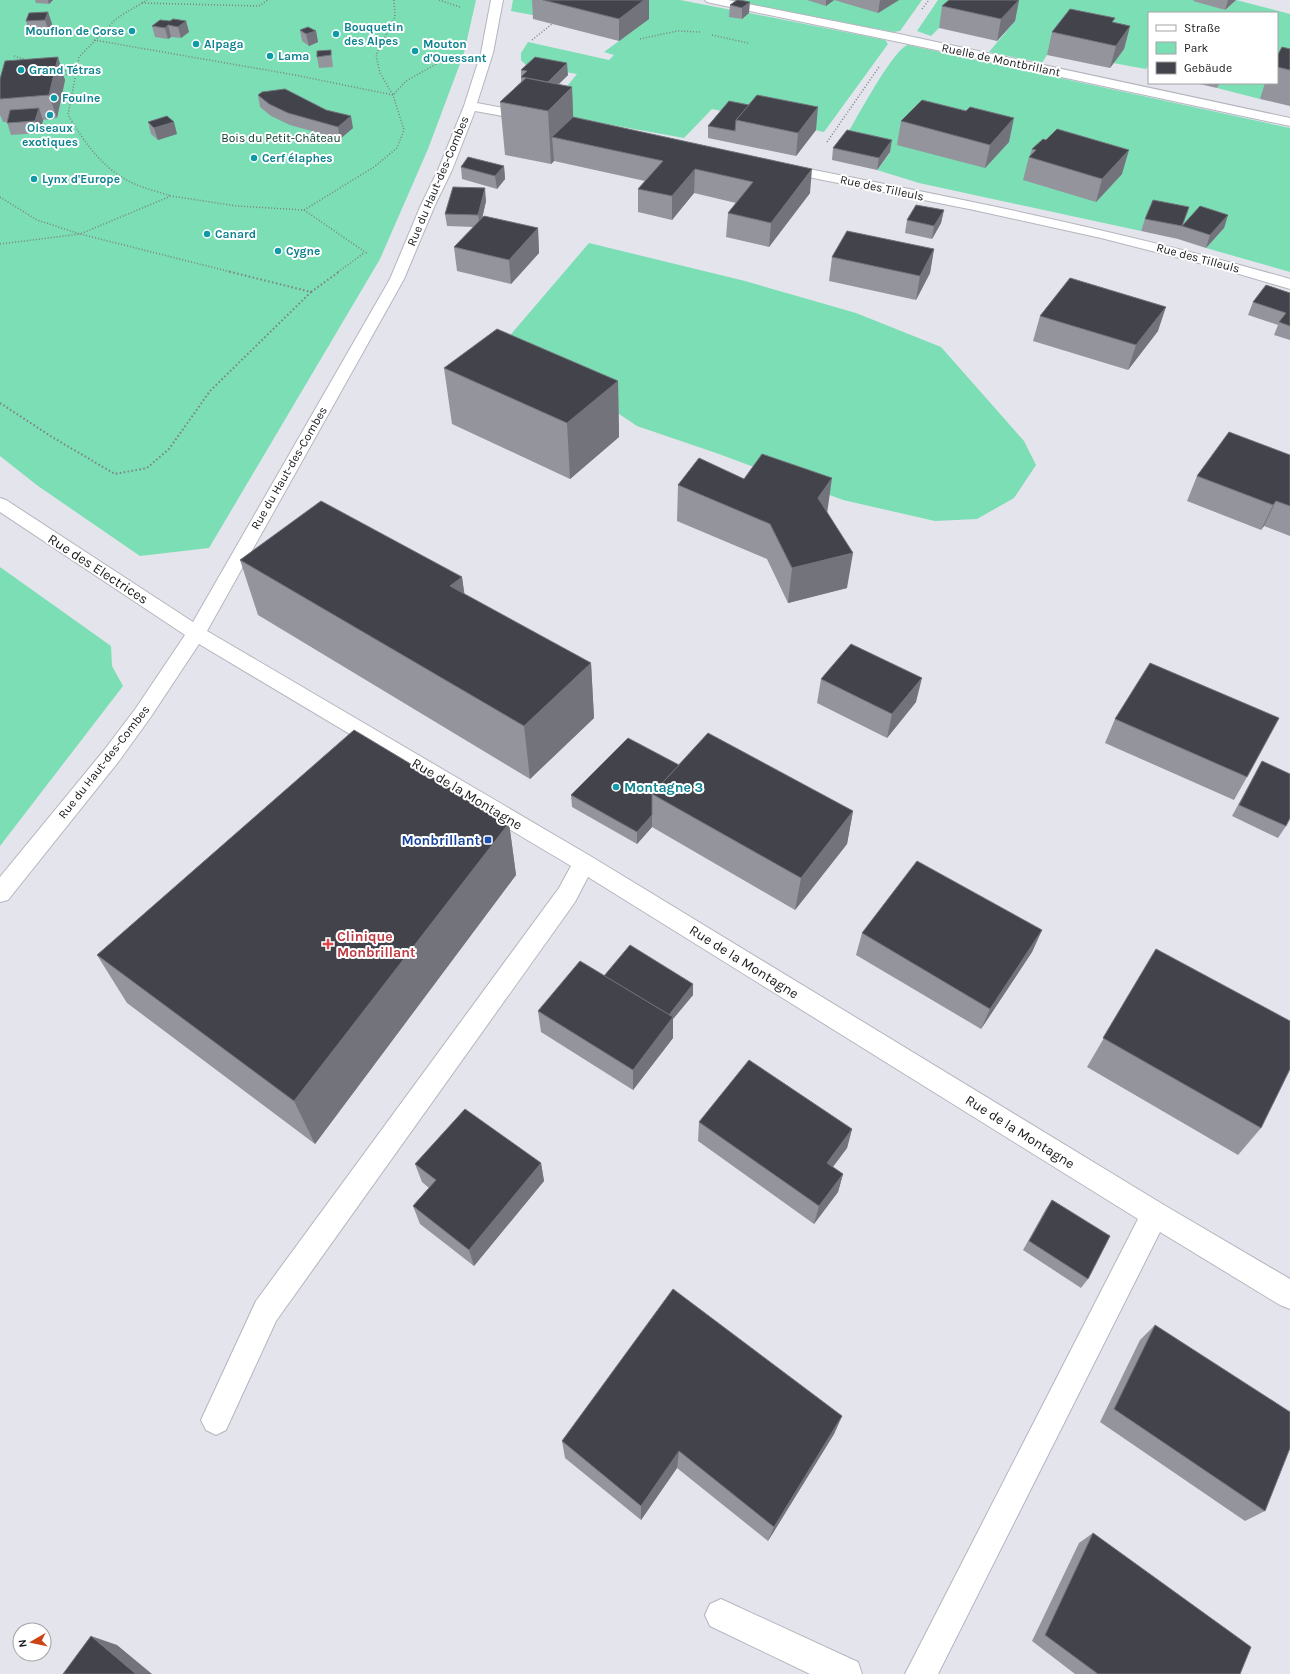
<svg xmlns="http://www.w3.org/2000/svg" width="1290" height="1674" viewBox="0 0 1290 1674" font-family="Karla,sans-serif">
<style>
.green{fill:#7bdeb4}
.lines{fill:none;stroke-linecap:round;stroke-linejoin:round}
.minor-casing{stroke:#b4b5be;stroke-width:2}
.path-far1{stroke:#7f7f85;stroke-width:1.5;stroke-dasharray:1 2;stroke-linecap:butt}
.path{stroke:#7f7f85;stroke-width:2;stroke-dasharray:1.5 2.5;stroke-linecap:butt}
.minor{fill:#fff;fill-rule:evenodd}
.wall{fill:#94949c}
.shaded-wall{fill:#73737c}
.building{fill:#43434b;stroke:#73737c}
.culture-dot{fill:#0f9aa8;stroke:#fff;stroke-width:1.5}
.transit-dot{fill:#1a4fb4;stroke:#fff;stroke-width:1.5}
.health-dot{fill:#e0444e;stroke:#fff;stroke-width:1.5}
.labels{text-anchor:middle;dominant-baseline:central;stroke-width:4;stroke-linejoin:round;paint-order:stroke}
.far-culture-label{font-size:12px;font-weight:bold;fill:#0d838f;stroke:#fff;text-anchor:start}
.far-street-label{font-size:12px;fill:#19191c;stroke:#fff}
.far-park-label{font-size:12px;fill:#013826;stroke:#fff}
.street-label{font-size:14px;fill:#19191c;stroke:#fff}
.culture-label{font-size:14px;font-weight:bold;fill:#0d838f;stroke:#fff;text-anchor:start}
.transit-label{font-size:14px;font-weight:bold;fill:#164399;stroke:#fff;text-anchor:end}
.health-label{font-size:14px;font-weight:bold;fill:#be3a42;stroke:#fff;text-anchor:start}
</style>
<rect width="100%" height="100%" fill="#e4e4ed"/>
<!-- green -->
<g class="green">
<path d="M0 0H476L464 53 428 149 380 259 209 548 140 556 38 486 0 456Z"/>
<path d="M513 0H562L538 16 511 11Z"/>
<path d="M572 0H680L737 11 741 19 749 13 885 40 888 44 824 132 712 109 684 138 545 113 577 74 526 65 521 60V53L528 42 609 60 614 55 604 52 619 41Z"/>
<path d="M725 0H922L900 31 893 32Z"/>
<path d="M938 0H1195L1225 10 1236 0 1290 14V65L1277 61V13H1149V64L1146 69 1113 63 1124 49 1047 55 1042 63 989 52 1015 21 958 9 931 36 917 31Z"/>
<path d="M908 45 1290 128V272L1206 248 1224 228 1196 219 1178 239 1184 219 1149 212 1141 231 919 183 877 170 890 153 846 143V136C856 120 893 49 908 45Z"/>
<path d="M1220 83H1269L1260 99 1217 88Z"/>
<path d="M589 243 745 281 856 313 941 347 1024 441 1036 465 1014 498 977 519 935 521 843 500 719 454 637 426 507 339Z"/>
<path d="M0 567 111 646 112 666 123 686 0 846Z"/>
</g>
<g class="lines">
<defs>
<g id="minor">
<path d="M491 0H503L493 53 477 103 530 113 535 114 536 117 535 120 530 121 475 111 452 170 435 205 404 279 207 631 592 857 1164 1205 1290 1279V1309L1280 1305 1160 1232 938 1674H905L1138 1219 588 877 575 902 276 1321 226 1430 216 1435 206 1430 201 1420 256 1301 559 888 571 866 199 644 150 718 119 761 8 900 0 902V877L105 749 136 708 185 635 0 512V498L6 500 193 622 390 279 421 205 438 170 464 106 481 53Z"/>
<path d="M705 0H728L899 34 1290 118V126L899 42 711 3 707 2Z"/>
<path d="M783 164C953 197 1123 231 1290 279V289L1222 269 1101 238 974 210 778 171 776 168 778 165Z"/>
<path d="M721 1599 858 1662 862 1674H810L710 1626 705 1615 710 1604Z"/>
</g>
</defs>
<!-- minor casing -->
<use href="#minor" class="minor-casing"/>
<!-- path-far1 -->
<g class="path-far1">
<path d="M394 0 395 17 376 55 380 73 393 95 406 81 447 58"/>
<path d="M439 0 460 7"/>
<path d="M142 3 259 6 268 0"/>
<path d="M922 9 929 0"/>
<path d="M712 35 748 43"/>
<path d="M640 39 677 31 700 32"/>
<path d="M94 40 295 75 393 95 404 130 397 148 374 167 304 210 237 206 171 196"/>
<path d="M532 40 552 24"/>
<path d="M14 56 27 60"/>
<path d="M59 69 76 74 61 75"/>
<path d="M827 142 879 67"/>
<path d="M0 197 37 220 80 234 171 196C156 191 138 187 125 179 99 164 83 140 68 115L79 57 117 18 147 0"/>
<path d="M304 210 368 254"/>
<path d="M0 244 80 234 231 272"/>
<path d="M338 272 364 253"/>
</g>
<!-- path -->
<g class="path">
<path d="M311 292 340 271"/>
<path d="M0 403 52 437 115 474 147 468 169 449 210 391 311 292 227 271"/>
</g>
<!-- minor -->
<use href="#minor" class="minor"/>
</g>
<!-- wall -->
<g class="wall">
<path d="M35 0H53L49 4 36 3Z"/>
<path d="M532 0H649V19L619 41 533 19Z"/>
<path d="M737 0 749 13 742 19 729 17 730 5Z"/>
<path d="M807 0H899L878 13 834 0 826 6Z"/>
<path d="M949 0H1019L1015 21 997 41 939 28 942 6Z"/>
<path d="M1194 0H1236L1225 10 1193 1Z"/>
<path d="M48 12 52 24 49 32 30 33 26 21Z"/>
<path d="M170 21H186L189 32 181 38 171 37 168 39 155 37 152 26Z"/>
<path d="M1130 26 1124 49 1110 68 1047 55 1052 32Z"/>
<path d="M300 30 316 31 318 42 309 46 302 41Z"/>
<path d="M1290 49V106L1260 99 1265 83H1277V56Z"/>
<path d="M331 50 333 67 319 68 317 57Z"/>
<path d="M521 70 568 75 558 85 572 87 573 117 810 193 769 247 726 237 728 213 736 203 694 193 672 220 638 212V189L645 181 554 161 551 164 505 155 500 102 521 82Z"/>
<path d="M0 79 65 80 57 118 43 120 40 133 11 135 7 122H3L0 115Z"/>
<path d="M1195 83H1220L1217 88Z"/>
<path d="M258 95 353 128 340 139 290 125 271 116 260 107Z"/>
<path d="M729 101 816 130 796 156 708 138V126Z"/>
<path d="M901 121 1009 142 985 168 897 145Z"/>
<path d="M148 122 177 134 158 140 151 134Z"/>
<path d="M833 148 890 152 877 170 832 160Z"/>
<path d="M1032 149 1122 174 1096 202 1023 180 1029 157 1030 155Z"/>
<path d="M504 166 505 179 497 189 462 179 461 167Z"/>
<path d="M486 201 482 219 538 228 539 253 511 284 457 271 454 247 474 227 447 226 445 214Z"/>
<path d="M944 210 941 223 932 239 905 233 907 220Z"/>
<path d="M1228 215 1224 228 1206 248 1178 239 1141 231 1145 219 1182 225Z"/>
<path d="M934 249 930 273 916 300 829 281 832 257Z"/>
<path d="M1290 293V340L1274 335 1278 325 1248 315 1253 302Z"/>
<path d="M1040 316 1158 331 1128 370 1033 341Z"/>
<path d="M444 368 618 381 619 437 570 479 452 424Z"/>
<path d="M1290 455V536L1264 526 1261 530 1187 501 1197 476Z"/>
<path d="M744 479 847 588 788 603 767 559 677 521 678 485Z"/>
<path d="M240 560 462 577 464 594 591 663 594 718 530 779 258 615Z"/>
<path d="M821 679 916 702 887 738 817 703Z"/>
<path d="M1115 719 1247 777 1234 800 1105 743Z"/>
<path d="M1262 761 1286 826 1278 838 1232 816Z"/>
<path d="M679 765 853 811 847 844 795 910 652 827 637 844 572 807 571 795Z"/>
<path d="M509 823 516 875 315 1144 127 1003 97 955Z"/>
<path d="M1042 930 1032 952 981 1029 856 955 862 933Z"/>
<path d="M1156 949 1261 1128 1238 1155 1087 1067Z"/>
<path d="M604 976 693 984V995L673 1019V1038L633 1090 541 1032 538 1011Z"/>
<path d="M699 1122 852 1129 847 1148 833 1167 843 1174 838 1192 814 1224 698 1141Z"/>
<path d="M541 1163 544 1181 474 1266 420 1224 413 1206 429 1188 422 1182 415 1164Z"/>
<path d="M1052 1200 1088 1279 1081 1288 1023 1250 1046 1209Z"/>
<path d="M1155 1325 1265 1511 1245 1521 1100 1422 1140 1340Z"/>
<path d="M842 1416 834 1434 768 1541 677 1468 641 1520 565 1458 562 1441Z"/>
<path d="M1093 1533 1240 1674H1075L1032 1641 1079 1543Z"/>
</g>
<!-- shaded-wall -->
<g class="shaded-wall">
<path d="M48 0H53L49 4Z"/>
<path d="M644 0H649V19L619 41V19Z"/>
<path d="M826 0H834L826 6Z"/>
<path d="M880 0H899L878 13Z"/>
<path d="M1019 0 1015 21 997 41 1001 19Z"/>
<path d="M1228 0H1236L1225 10Z"/>
<path d="M750 2 749 13 742 19V8Z"/>
<path d="M48 12 52 24 49 32 45 20Z"/>
<path d="M186 21 189 32 181 38 178 27Z"/>
<path d="M168 25 171 37 168 39 165 28Z"/>
<path d="M1130 26 1124 49 1110 68 1116 46Z"/>
<path d="M316 31 318 42 309 46 306 34Z"/>
<path d="M58 57 65 80 57 118 49 95Z"/>
<path d="M567 63 568 75 536 106V94Z"/>
<path d="M572 87 574 140 552 137 554 160V161L551 164 548 111Z"/>
<path d="M818 107 816 130 796 156 798 133Z"/>
<path d="M39 108 43 120 40 133 35 121Z"/>
<path d="M351 116 353 128 340 139 338 127Z"/>
<path d="M1014 118 1009 142 985 168 990 145Z"/>
<path d="M174 122 177 134 158 140 154 128Z"/>
<path d="M892 140 890 152 877 170 879 158Z"/>
<path d="M1129 150 1122 174 1096 202 1102 179Z"/>
<path d="M504 166 505 179 497 189 495 176Z"/>
<path d="M695 169 694 193 672 220V196Z"/>
<path d="M812 169 810 193 769 247 771 223Z"/>
<path d="M485 188 486 201 480 227 478 215Z"/>
<path d="M944 210 941 223 932 239 934 226Z"/>
<path d="M1228 215 1224 228 1206 248 1210 235Z"/>
<path d="M538 228 539 253 511 284 509 260Z"/>
<path d="M934 249 930 273 916 300 920 276Z"/>
<path d="M1166 307 1158 331 1128 370 1136 345Z"/>
<path d="M618 381 619 437 570 479 567 423Z"/>
<path d="M832 478 827 514 818 498Z"/>
<path d="M1276 501 1264 526 1261 530 1273 505Z"/>
<path d="M853 553 847 588 788 603 792 568Z"/>
<path d="M462 577 470 632 450 586Z"/>
<path d="M591 663 594 718 530 779 524 726Z"/>
<path d="M922 678 916 702 887 738 892 714Z"/>
<path d="M853 811 847 844 795 910 801 878Z"/>
<path d="M652 815V827L637 844V832Z"/>
<path d="M509 823 516 875 315 1144 294 1101Z"/>
<path d="M1042 930 1032 952 981 1029 990 1009Z"/>
<path d="M693 984V995L673 1019V1038L633 1090V1070L664 1021Z"/>
<path d="M852 1129 847 1148 822 1181 827 1163Z"/>
<path d="M541 1163 544 1181 474 1266 469 1250Z"/>
<path d="M843 1174 838 1192 814 1224 819 1206Z"/>
<path d="M842 1416 834 1434 768 1541 774 1527Z"/>
<path d="M679 1451 677 1468 641 1520V1506Z"/>
<path d="M91 1636 117 1645 152 1674H136Z"/>
</g>
<!-- building -->
<g class="building">
<path d="M543 0H644L619 19Z"/>
<path d="M737 0H739L750 2 742 8 730 5Z"/>
<path d="M949 0H1019L1001 19 942 6Z"/>
<path d="M1070 9 1115 18 1112 22 1130 26 1116 46 1052 32Z"/>
<path d="M48 12 45 20 26 21 29 13Z"/>
<path d="M173 19 186 21 178 27 168 25 165 28 152 26 160 20 170 21Z"/>
<path d="M308 27 316 31 306 34 300 30Z"/>
<path d="M1282 47 1290 49V70L1277 67V56Z"/>
<path d="M331 50V55L317 57V51Z"/>
<path d="M58 57 49 95 0 99V79L5 61Z"/>
<path d="M535 57 567 63 548 82 521 77 527 71 521 70Z"/>
<path d="M526 78 572 87 548 111 500 102Z"/>
<path d="M285 89 326 110 351 116 338 127 288 113 269 104 258 95 262 92Z"/>
<path d="M757 95 818 107 798 133 736 120Z"/>
<path d="M922 100 966 111 970 107 1014 118 990 145 901 121Z"/>
<path d="M729 101 749 105 736 120 735 131 708 126Z"/>
<path d="M39 108 35 121 7 123 10 110Z"/>
<path d="M167 116 174 122 154 128 148 122Z"/>
<path d="M573 117 812 169 771 223 728 213 753 182 695 169 672 196 638 189 663 161 552 137Z"/>
<path d="M1057 129 1129 150 1102 179 1029 157 1036 150 1032 149 1043 139 1046 140Z"/>
<path d="M847 130 892 140 879 158 833 148Z"/>
<path d="M468 157 504 166 495 176 461 167Z"/>
<path d="M453 187 485 188 478 215 445 214Z"/>
<path d="M1153 200 1189 207 1182 226 1200 206 1228 215 1210 235 1182 226 1145 219Z"/>
<path d="M916 205 944 210 934 226 907 220Z"/>
<path d="M484 216 538 228 509 260 454 247Z"/>
<path d="M847 231 934 249 920 276 832 257Z"/>
<path d="M1070 278 1166 307 1136 345 1040 316Z"/>
<path d="M1266 285 1290 293V326L1279 322 1286 313 1253 302Z"/>
<path d="M497 329 618 381 567 423 444 368Z"/>
<path d="M1229 432 1290 455V506L1276 501 1273 505 1197 476Z"/>
<path d="M762 454 832 478 818 498 853 553 792 568 770 524 678 485 699 458 744 479Z"/>
<path d="M321 501 462 577 450 586 591 663 524 726 240 560Z"/>
<path d="M851 644 922 678 892 714 821 679Z"/>
<path d="M1150 663 1279 718 1247 777 1115 719Z"/>
<path d="M354 730 509 823 294 1101 97 955Z"/>
<path d="M708 733 853 811 801 878 652 794Z"/>
<path d="M628 738 679 765 652 794V815L637 832 571 795Z"/>
<path d="M1262 761 1290 774V818L1286 826 1239 805Z"/>
<path d="M917 861 1042 930 990 1009 862 933Z"/>
<path d="M630 945 693 984 669 1015 604 976Z"/>
<path d="M1156 949 1290 1021V1069L1261 1128 1103 1038Z"/>
<path d="M580 961 673 1017 633 1070 538 1011Z"/>
<path d="M749 1060 852 1129 827 1163 843 1174 819 1206 699 1122Z"/>
<path d="M465 1109 541 1163 469 1250 413 1206 436 1180 415 1164Z"/>
<path d="M1052 1200 1110 1236 1088 1279 1029 1241Z"/>
<path d="M673 1289 842 1416 774 1527 679 1451 641 1506 562 1441Z"/>
<path d="M1155 1325 1290 1412V1448L1265 1511 1114 1409Z"/>
<path d="M1093 1533 1251 1647 1240 1674H1098L1045 1635Z"/>
<path d="M91 1636 136 1674H63Z"/>
</g>
<!-- markers -->
<g class="culture-dot">
<circle cx="132" cy="31" r="4"/>
<circle cx="336" cy="34" r="4"/>
<circle cx="196" cy="44" r="4"/>
<circle cx="415" cy="51" r="4"/>
<circle cx="270" cy="56" r="4"/>
<circle cx="21" cy="70" r="4"/>
<circle cx="54" cy="98" r="4"/>
<circle cx="50" cy="115" r="4"/>
<circle cx="254" cy="158" r="4"/>
<circle cx="34" cy="179" r="4"/>
<circle cx="207" cy="234" r="4"/>
<circle cx="278" cy="251" r="4"/>
<circle cx="616" cy="787" r="4"/>
</g>
<rect class="transit-dot" x="484" y="836" width="8" height="8" rx="2"/>
<path class="health-dot" d="M326 938h4v4h4v4h-4v4h-4v-4h-4v-4h4z"/>
<g class="labels">
<!-- far-culture labels -->
<g class="far-culture-label">
<text x="344" y="27">Bouquetin<tspan x="344" dy="14">des Alpes</tspan></text>
<text x="124" y="31" text-anchor="end">Mouflon de Corse</text>
<text x="204" y="44">Alpaga</text>
<text x="423" y="44">Mouton<tspan x="423" dy="14">d'Ouessant</tspan></text>
<text x="278" y="56">Lama</text>
<text x="29" y="70">Grand Tétras</text>
<text x="62" y="98">Fouine</text>
<text x="50" y="128" text-anchor="middle">Oiseaux<tspan x="50" dy="14">exotiques</tspan></text>
<text x="262" y="158">Cerf élaphes</text>
<text x="42" y="179">Lynx d'Europe</text>
<text x="215" y="234">Canard</text>
<text x="286" y="251">Cygne</text>
</g>
<!-- far-street labels -->
<g class="far-street-label">
<text transform="translate(1001 60) rotate(12)">Ruelle de Montbrillant</text>
<text transform="translate(438 181) rotate(-67)">Rue du Haut-des-Combes</text>
<text transform="translate(882 188) rotate(12)">Rue des Tilleuls</text>
<text transform="translate(1198 258) rotate(15)">Rue des Tilleuls</text>
<text transform="translate(289 468) rotate(-60)">Rue du Haut-des-Combes</text>
<text transform="translate(104 762) rotate(-52)">Rue du Haut-des-Combes</text>
</g>
<!-- far-park labels -->
<g class="far-park-label">
<text x="281" y="138">Bois du Petit-Château</text>
</g>
<!-- street labels -->
<g class="street-label">
<text transform="translate(98 569) rotate(33)">Rue des Electrices</text>
<text transform="translate(467 794) rotate(31)">Rue de la Montagne</text>
<text transform="translate(744 962) rotate(32)">Rue de la Montagne</text>
<text transform="translate(1020 1132) rotate(32)">Rue de la Montagne</text>
</g>
<!-- culture labels -->
<g class="culture-label">
<text x="624" y="787">Montagne 3</text>
</g>
<!-- transit labels -->
<g class="transit-label">
<text x="480" y="840">Monbrillant</text>
</g>
<!-- health labels -->
<g class="health-label">
<text x="337" y="936">Clinique<tspan x="337" dy="16">Monbrillant</tspan></text>
</g>
</g>
<!-- legend -->
<rect x="1148" y="12" width="130" height="72" fill="#ffffff" stroke="#a3a3a4"/>
<rect x="1156" y="25" width="20" height="6" fill="#ffffff" stroke="#a3a3a4"/>
<text x="1184" y="32" font-size="12" fill="#19191c">Straße</text>
<rect x="1156" y="42" width="20" height="12" fill="#7bdeb4" stroke="#a3a3a4"/>
<text x="1184" y="52" font-size="12" fill="#19191c">Park</text>
<rect x="1156" y="62" width="20" height="12" fill="#43434b" stroke="#a3a3a4"/>
<text x="1184" y="72" font-size="12" fill="#19191c">Gebäude</text>
<!-- north arrow -->
<g transform="translate(32 1642) rotate(261)"><circle r="19" fill="#ffffff" stroke="#a3a3a4"/>
<path d="M0-3L7 15L0 10L-7 15Z" fill="#cc4414"/>
<text y="-6" font-size="11" font-weight="bold" text-anchor="middle" fill="#19191c">N</text>
</g>
</svg>
